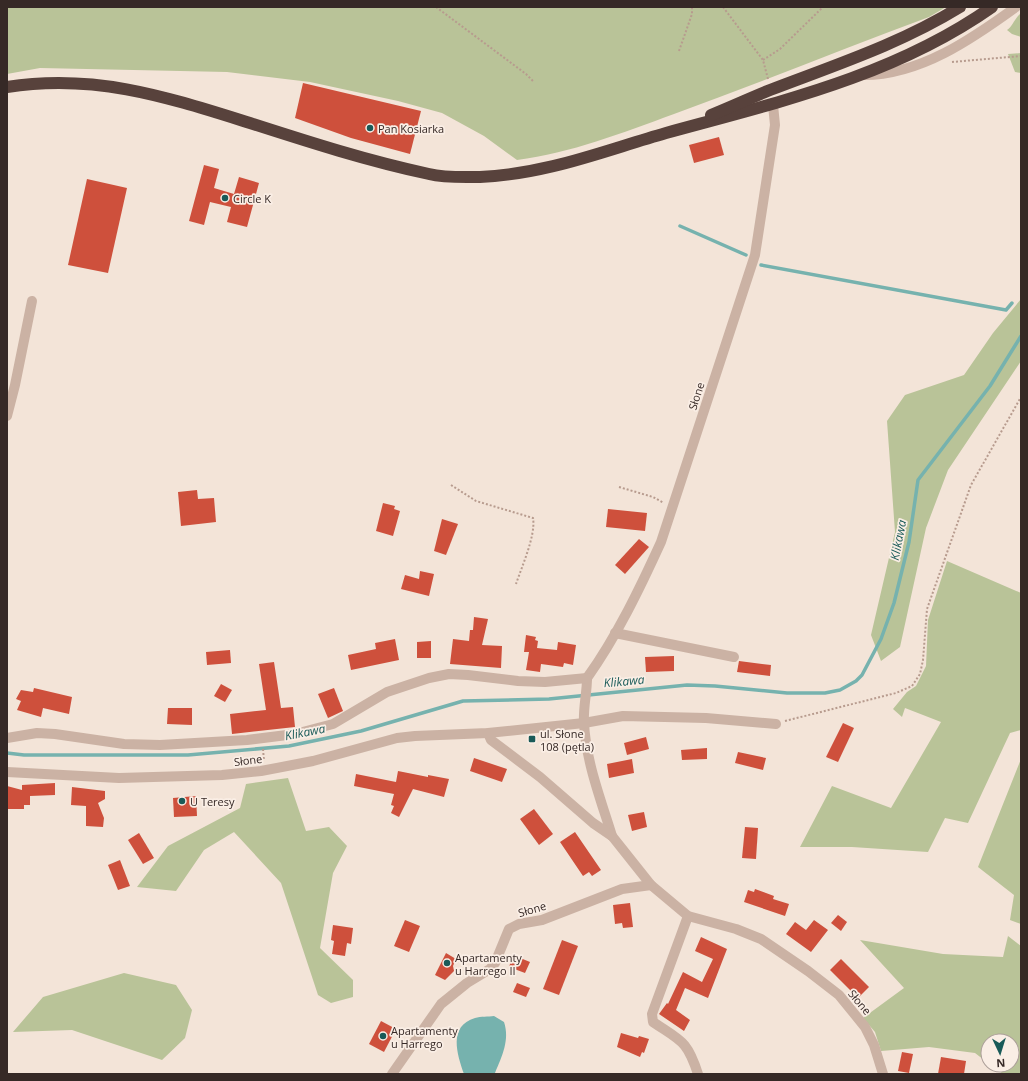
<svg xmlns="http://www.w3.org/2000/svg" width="1028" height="1081" viewBox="0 0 1028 1081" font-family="'Open Sans',sans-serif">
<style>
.green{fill:#b9c398}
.water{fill:#76b2ae}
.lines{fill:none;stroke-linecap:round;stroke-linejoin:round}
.stream{stroke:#76b2ae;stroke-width:3.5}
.building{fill:#ce503c}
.path{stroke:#b79b8e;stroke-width:2;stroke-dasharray:2 2;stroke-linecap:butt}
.minor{stroke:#cbb2a4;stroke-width:10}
.highway{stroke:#58423c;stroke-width:12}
.poi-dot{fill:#195a58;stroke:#faeee5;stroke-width:1.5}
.labels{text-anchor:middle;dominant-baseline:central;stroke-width:3.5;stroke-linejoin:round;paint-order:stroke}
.poi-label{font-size:11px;fill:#362926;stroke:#faeee5;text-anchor:start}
.street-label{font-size:11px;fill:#362926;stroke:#faeee5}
.water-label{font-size:12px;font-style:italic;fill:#195a58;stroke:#faeee5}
</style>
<rect width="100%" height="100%" fill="#f3e4d8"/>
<!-- green -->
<g class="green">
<path d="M7 7H946L929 17C843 49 759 83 674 114 622 133 571 153 517 160L484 136 442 113 398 101 310 82 227 72 40 68 7 74Z"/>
<path d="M1021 13V37L1012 34 1007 30C1013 26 1014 19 1021 13Z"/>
<path d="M1021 53V73L1015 72 1008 54Z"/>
<path d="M1021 299V361L948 470 926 528 900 647 881 661 871 635 895 532 887 421 905 395 964 375 993 333Z"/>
<path d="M947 561 1021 593V730L1010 733 968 823 945 818 928 852 852 847H800L832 786 891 808 941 722 905 708 902 717 893 709 907 692 916 686 926 666 928 620Z"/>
<path d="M1021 759V924L1010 920 1014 895 978 867Z"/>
<path d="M288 778 306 831 329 827 347 846 333 873 320 948 353 980V997L331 1003 318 995 281 883 234 832 204 850 176 891 137 887 168 846 240 808 246 784Z"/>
<path d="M1008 936 1021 946V1074H1003L991 1065H1012V1041H988V1063L975 1053 929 1047 881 1051 875 1032 863 1018 904 988 860 940 943 954 1003 957Z"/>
<path d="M124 973 176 985 192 1010 185 1038 162 1060 72 1030 13 1032 43 997Z"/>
</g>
<!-- water -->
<path class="water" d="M494 1016 504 1022C510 1040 502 1056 495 1073L464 1074C457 1054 448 1026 475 1018 481 1016 488 1017 494 1016Z"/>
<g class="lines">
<!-- stream -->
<g class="stream">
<path d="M680 226 746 255"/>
<path d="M761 265 1006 310 1012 303"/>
<path d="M7 753 24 755H188L289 746 361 731 463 701 549 699 687 685 715 686 787 693H825L840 690 856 681 862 675 881 639 894 603 909 542 918 480 990 386 1021 336"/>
</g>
</g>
<!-- building -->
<g class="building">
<path d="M303 83 421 111 410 154 351 138 295 118Z"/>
<path d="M719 137 724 155 694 163 689 145Z"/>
<path d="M204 165 219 169 214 188 234 194 239 177 259 183 247 227 227 222 231 207 210 202 204 225 189 221Z"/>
<path d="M87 179 127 188 108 273 68 265Z"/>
<path d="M197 490 198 499 214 498 216 522 181 526 178 492Z"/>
<path d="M383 503 395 506 394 509 400 511 393 536 376 531Z"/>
<path d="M608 509 647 513 645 531 606 527Z"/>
<path d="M442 519 458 524 446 555 434 551Z"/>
<path d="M639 539 649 547 625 574 615 565Z"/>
<path d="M420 571 434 574 429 596 401 589 405 575 419 579Z"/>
<path d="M474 617 488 619 482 645 502 646 501 668 450 664 453 639 469 641 470 630H473Z"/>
<path d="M526 635 536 637 535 640 538 641 537 648 557 650 558 642 576 645 573 665 564 663 563 667 541 664 540 672 526 670 529 652H524Z"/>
<path d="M395 639 399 660 351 670 348 655 376 649 375 643Z"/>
<path d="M431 641V658H417V642Z"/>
<path d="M230 650 231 663 207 665 206 652Z"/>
<path d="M674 656V671L646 672 645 657Z"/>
<path d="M739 661 771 665 770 676 737 672Z"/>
<path d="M274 662 281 708 293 707 295 727 232 734 230 714 266 710 259 664Z"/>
<path d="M221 684 232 690 225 702 214 696Z"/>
<path d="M34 688 72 697 69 714 43 708 41 717 17 710 21 701 16 699 21 690 33 692Z"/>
<path d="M334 688 343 711 328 718 318 694Z"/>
<path d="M168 708H192V725L167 724Z"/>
<path d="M843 723 854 728 838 762 826 757Z"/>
<path d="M646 737 649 749 627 755 624 743Z"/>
<path d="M707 748V759L682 760 681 750Z"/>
<path d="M738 752 766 758 763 770 735 763Z"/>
<path d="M474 758 507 769 502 782 470 771Z"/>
<path d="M632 759 634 773 609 778 607 764Z"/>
<path d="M398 771 428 777V775L449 779 444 797 413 789 399 817 391 813 394 806 391 805 394 794 354 786 356 774 396 782Z"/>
<path d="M55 783V795L30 796V805H24V809H7V786L22 790V785Z"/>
<path d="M72 787 105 791V799L98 803 104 818 103 827 86 826V806L71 805Z"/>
<path d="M196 796 197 816 174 817 173 798Z"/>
<path d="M534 809 553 834 539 845 520 819Z"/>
<path d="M644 812 647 827 632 831 628 815Z"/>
<path d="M745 827 758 828 756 859 742 858Z"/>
<path d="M575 832 601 870 592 876 589 872 583 876 560 842Z"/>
<path d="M139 833 154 858 143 864 128 840Z"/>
<path d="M120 860 130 886 118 890 108 865Z"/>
<path d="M755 889 774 896 773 899 789 904 785 916 744 902 748 890 754 892Z"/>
<path d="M630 903 633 927 623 928 622 923 615 924 613 905Z"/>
<path d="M838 915 847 922 841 931 831 923Z"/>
<path d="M405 920 420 926 409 952 394 946Z"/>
<path d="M814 920 828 930 811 952 786 934 795 922 806 930Z"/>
<path d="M333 925 353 928 351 944 347 943 345 956 332 954 334 941 331 940Z"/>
<path d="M701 937 727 949 708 998 685 988 676 1010 690 1020 684 1031 659 1014 667 1003 668 1004 683 972 702 982 713 959 695 951Z"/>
<path d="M562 940 578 946 559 995 543 989Z"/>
<path d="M446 953 456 959 453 966 454 971 445 980 435 975Z"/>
<path d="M513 955 530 962 525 973 509 967Z"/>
<path d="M841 959 869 987 858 998 830 970Z"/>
<path d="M517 983 530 988 526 997 513 992Z"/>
<path d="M381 1021 396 1029 384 1052 369 1044Z"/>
<path d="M621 1033 638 1038 639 1036 649 1039 644 1053 642 1052 640 1057 617 1047Z"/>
<path d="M902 1052 913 1054 909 1073 898 1071Z"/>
<path d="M941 1057 966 1061 964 1074H938Z"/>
</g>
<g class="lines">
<!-- path -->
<g class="path">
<path d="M436 7 526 74 533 81"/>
<path d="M723 7 763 60 768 79"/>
<path d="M679 51 692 14V7"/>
<path d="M763 60 780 49 823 7"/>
<path d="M952 62 1021 56"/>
<path d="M451 485 476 501 533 518C536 535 522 566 516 584"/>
<path d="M619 487 653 497 664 503"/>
<path d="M785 721 896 693 912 686 920 674 923 660 927 609 971 485 1021 397"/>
<path d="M263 749 264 761"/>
</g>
<!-- minor -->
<g class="minor">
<path d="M864 75C920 75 972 39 1016 7"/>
<path d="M7 416 15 385 32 301"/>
<path d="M615 633 734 657"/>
<path d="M587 678C617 636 640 588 661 542L755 255 775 125 773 105"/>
<path d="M587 678C587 693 583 708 584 723 586 762 601 800 612 836"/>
<path d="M488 733 491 740 540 777 593 823 612 836 651 885 688 916 736 929 761 939 808 971 839 995 865 1027 874 1045 883 1074"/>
<path d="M7 738 37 733 55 734 124 744 160 745 247 740 295 734 333 724 387 692 429 678 449 674 468 675 518 681 545 682 587 678"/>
<path d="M7 772 119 778 222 775 261 771 313 761 397 738 415 736 488 733 584 723 623 716 706 718 776 724"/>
<path d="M688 916 652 1014 653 1022C681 1041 687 1040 698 1074"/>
<path d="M392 1074 441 1004 467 983 490 969 495 963 509 929 519 924 542 920 622 889 651 885"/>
</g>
<!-- highway -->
<g class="highway">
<path d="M7 87C95 73 167 97 250 123 309 142 368 161 429 174 445 178 463 177 480 177 547 174 603 151 666 133 779 102 894 76 992 7"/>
<path d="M711 115C731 107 750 98 770 90 835 65 900 44 960 7"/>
</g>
</g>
<!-- markers -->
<g class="poi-dot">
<circle cx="370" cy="128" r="4"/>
<circle cx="225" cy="198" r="4"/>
<rect x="528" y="735" width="8" height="8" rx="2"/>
<circle cx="182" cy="801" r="4"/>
<circle cx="447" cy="963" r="4"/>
<circle cx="383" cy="1036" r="4"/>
</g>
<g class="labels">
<!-- poi labels -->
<g class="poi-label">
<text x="378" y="128">Pan Kosiarka</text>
<text x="233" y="198">Circle K</text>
<text x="540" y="733">ul. Słone<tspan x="540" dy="13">108 (pętla)</tspan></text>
<text x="190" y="801">U Teresy</text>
<text x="455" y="957">Apartamenty<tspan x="455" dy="13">u Harrego II</tspan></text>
<text x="391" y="1030">Apartamenty<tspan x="391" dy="13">u Harrego</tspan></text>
</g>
<!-- street labels -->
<g class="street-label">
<text transform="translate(696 396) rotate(-72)">Słone</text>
<text transform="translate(248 760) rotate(-7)">Słone</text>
<text transform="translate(532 909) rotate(-16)">Słone</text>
<text transform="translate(860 1002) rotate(50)">Słone</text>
</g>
<!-- water labels -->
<g class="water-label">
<text transform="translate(898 540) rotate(-79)">Klikawa</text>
<text transform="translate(624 681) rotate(-5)">Klikawa</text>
<text transform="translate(305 732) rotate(-11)">Klikawa</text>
</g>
</g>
<!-- border -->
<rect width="1028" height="1081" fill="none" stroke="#362926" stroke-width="16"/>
<!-- north arrow -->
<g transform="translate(1000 1053) rotate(176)"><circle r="19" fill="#faeee5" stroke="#ac9f99"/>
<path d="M0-3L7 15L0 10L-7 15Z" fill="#195a58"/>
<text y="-6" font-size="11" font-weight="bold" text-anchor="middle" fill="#362926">N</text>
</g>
</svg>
